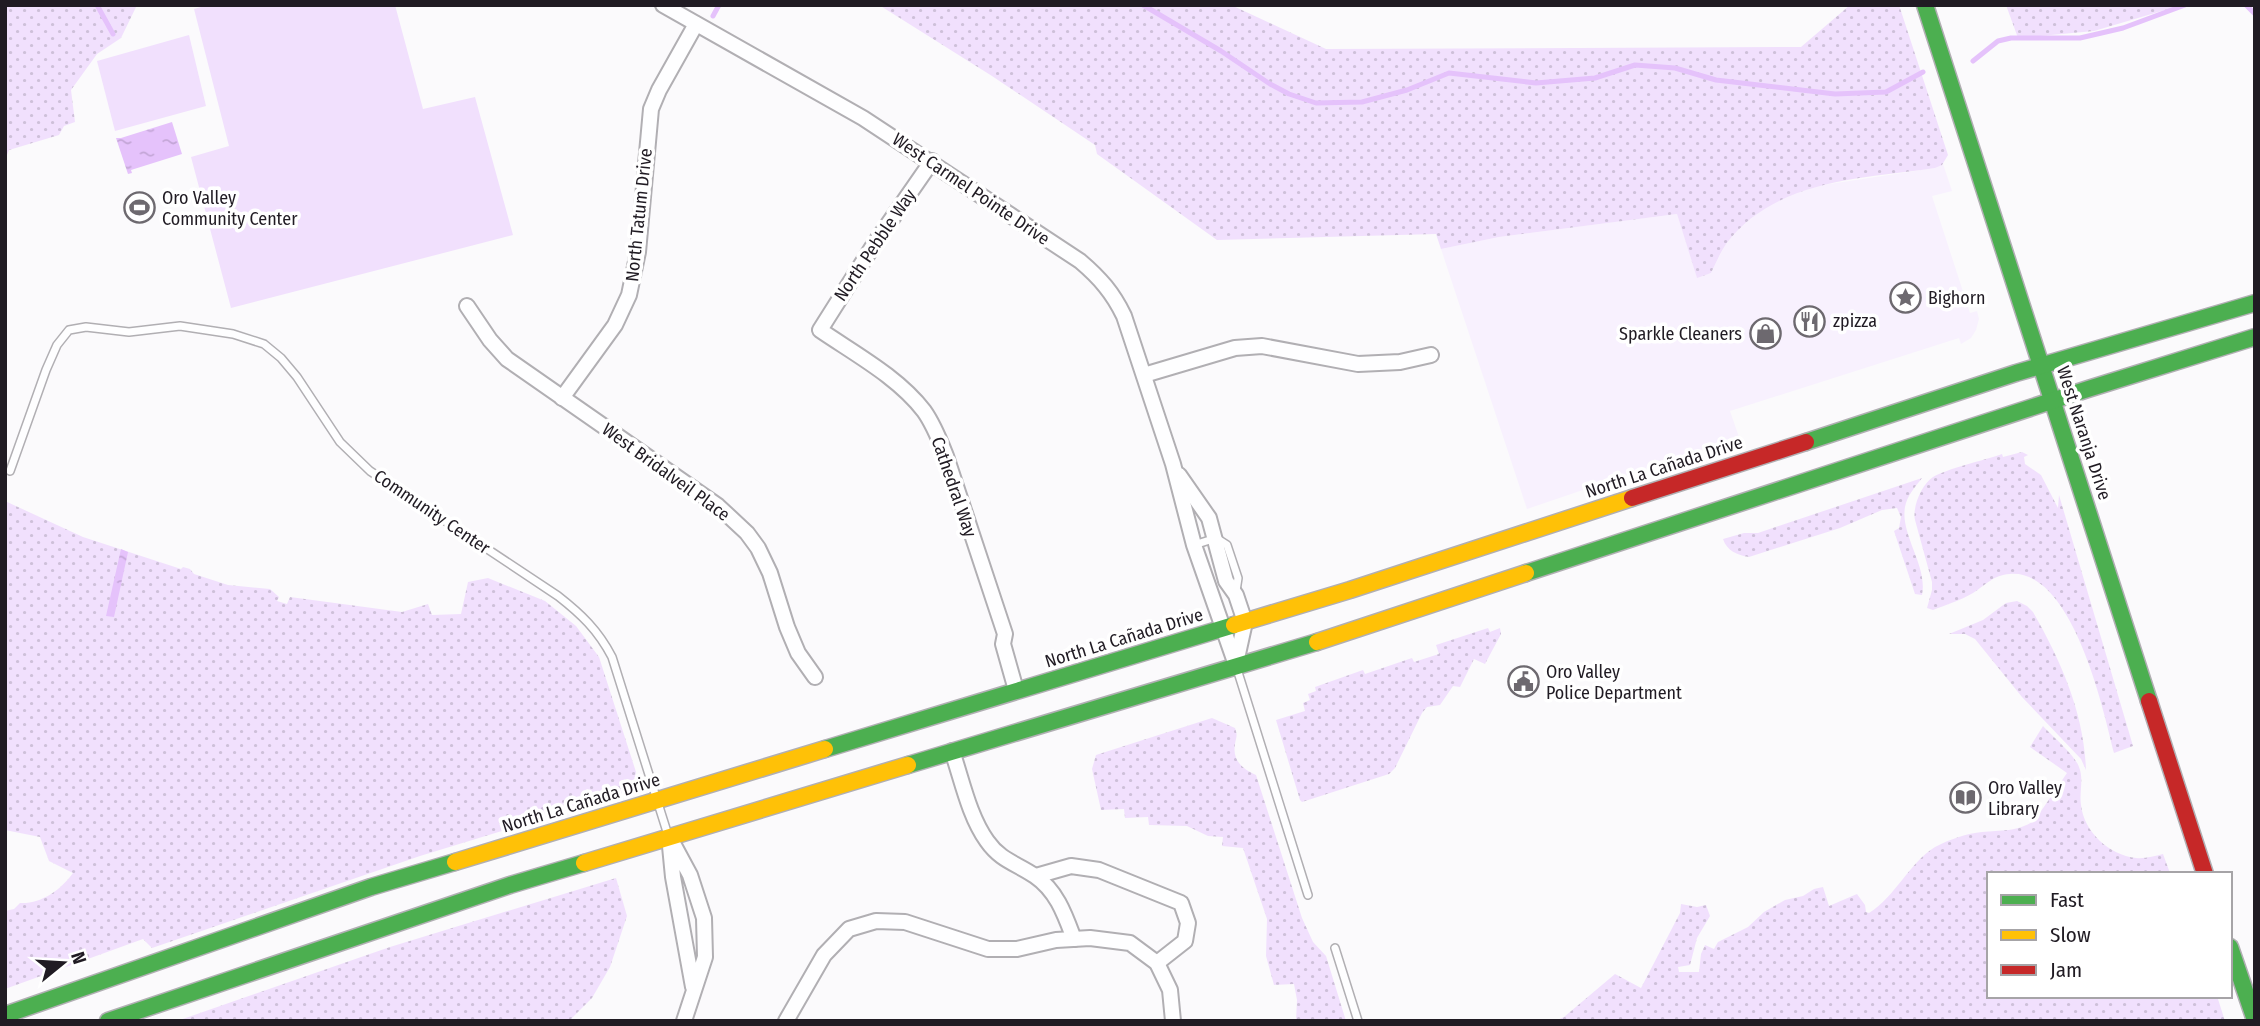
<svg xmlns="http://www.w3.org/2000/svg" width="2260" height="1026" viewBox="0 0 2260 1026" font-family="'Fira Sans Condensed',sans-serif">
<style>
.built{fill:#f8f1fe}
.grass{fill:url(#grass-dots)}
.park{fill:#f1e0fd}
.water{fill:url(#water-ripples)}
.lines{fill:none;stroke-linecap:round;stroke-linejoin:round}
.stream{stroke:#e5c2fb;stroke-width:5}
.lane-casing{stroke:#b1afb3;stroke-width:10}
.street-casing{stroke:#b1afb3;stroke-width:18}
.fast-casing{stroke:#b1afb3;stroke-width:19}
.slow-casing{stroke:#b1afb3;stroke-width:19}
.jam-casing{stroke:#b1afb3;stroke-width:19}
.lane{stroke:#fefeff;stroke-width:7}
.street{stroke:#fefeff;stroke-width:14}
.fast{stroke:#4caf50;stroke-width:16}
.slow{stroke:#ffc107;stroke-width:16}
.jam{stroke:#c62828;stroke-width:16}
.labels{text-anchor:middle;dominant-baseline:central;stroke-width:7;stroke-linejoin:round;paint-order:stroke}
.street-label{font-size:18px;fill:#201b23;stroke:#fff}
.poi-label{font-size:18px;fill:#201b23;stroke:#fff;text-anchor:start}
</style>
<defs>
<pattern id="grass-dots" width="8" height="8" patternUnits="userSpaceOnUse" patternTransform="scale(1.75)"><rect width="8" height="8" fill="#f1e0fd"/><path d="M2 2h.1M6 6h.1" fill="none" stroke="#cec0d9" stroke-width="1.8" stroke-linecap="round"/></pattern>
<pattern id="water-ripples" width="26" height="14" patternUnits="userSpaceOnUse" patternTransform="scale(1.75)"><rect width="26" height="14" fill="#e5c2fb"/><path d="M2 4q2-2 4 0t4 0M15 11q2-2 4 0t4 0" fill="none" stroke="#c4a6d7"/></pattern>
</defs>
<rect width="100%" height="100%" fill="#fbfafc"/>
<!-- built -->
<path class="built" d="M1943 164 1952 191 1932 196 1970 313 1977 311 1979 319 1976 330 1971 338 1961 344 1959 338 1730 411 1739 437 1527 509 1441 249 1499 237 1677 214 1697 277 1711 273 1725 245 1739 229 1766 206 1791 194 1823 185 1935 168Z"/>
<!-- grass -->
<g class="grass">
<path d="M5 5H137L121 38 97 54 71 90 75 122 64 126 59 135 9 150 5 160Z"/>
<path d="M879 5H1231L1326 49 1801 47 1850 5H1899L1948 155 1942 165 1935 168C1861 179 1775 179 1726 244 1720 253 1716 263 1711 273L1697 278 1677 214 1499 237 1441 249 1436 234 1217 240 1097 154 1095 145 992 76Z"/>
<path d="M2006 5H2182L2094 31 2018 38Z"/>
<path d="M2022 452 2028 455 2024 457 2025 464 2041 475 2058 508 2059 495 2133 746 2114 753C2103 707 2072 569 2010 574 1993 575 1986 585 1973 593 1961 600 1946 605 1933 610L1927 608 1932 590V582L1915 520C1912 507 1922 484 1933 477 1946 469 1985 460 2002 454L2003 457Z"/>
<path d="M1922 478C1915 487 1907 496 1905 507 1900 535 1928 566 1922 595L1915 594 1894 531 1899 528 1901 517 1897 508 1882 510 1840 528 1749 557C1737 555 1727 551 1723 539L1744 533H1758Z"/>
<path d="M5 501 83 537 181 569 183 567 190 569 194 574 228 585 270 589 279 597 277 601 287 604 290 597 402 612 428 604 432 615 461 614 468 582 488 578 545 601 576 626 599 657 636 772 633 785 626 793 420 856 152 948 143 939 5 989V911L14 909 20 903C41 904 61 890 73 873L49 861 40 837 5 830Z"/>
<path d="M2017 601 2027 606 2033 612C2061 661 2084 713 2086 770L2081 759 2022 697 1975 639 1965 634H1949L1983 620 2006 603Z"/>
<path d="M1488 628 1490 632 1500 628 1501 634 1485 664 1474 659 1460 687 1453 686 1440 705 1427 707 1422 713 1395 768 1389 774 1302 802 1300 800 1276 720 1305 711 1303 703 1310 700 1308 694 1316 691 1315 687 1363 670 1365 674 1412 658 1414 662 1439 654 1436 645Z"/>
<path d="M1212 718 1235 728C1238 736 1236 737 1235 744 1232 761 1243 769 1256 775L1302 918 1313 942 1326 956 1346 1021H1296L1297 1000 1294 984 1274 985 1266 956 1267 919 1243 848 1222 846 1223 837 1208 836 1187 826 1149 825 1148 817 1125 818 1124 809 1101 810 1092 769 1096 755Z"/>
<path d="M2043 726C2053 737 2075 755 2079 767 2084 779 2079 793 2081 805 2084 832 2109 855 2136 858 2145 859 2154 856 2163 854L2170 873 2175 874H1989V996H2217L2225 1021H1555L1564 1017 1615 974 1641 988 1680 913 1681 904 1697 907 1706 905 1710 916 1697 938 1690 965 1678 967 1679 972H1699L1701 954 1705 945 1714 949 1718 942 1748 927 1764 912 1785 900 1803 896 1814 889 1823 887 1829 906 1857 894 1865 905 1866 912 1869 913C1896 896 1909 863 1935 847 1948 840 1968 833 1982 832 2001 830 2018 832 2035 820L2067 773 2030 747Z"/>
<path d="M616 878 627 916 610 967 592 998 569 1021H177L390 947Z"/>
</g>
<!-- park -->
<g class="park">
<path d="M208 5H395L423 109 475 97 513 235 231 308 191 157 229 146 194 9Z"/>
<path d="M189 35 206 106 115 131 97 61Z"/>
</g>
<!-- water -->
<g class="water">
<path d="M172 122 182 154 131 170 132 173 128 174 116 138H121Z"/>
<path d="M121 549 128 552 114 617 106 616Z"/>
</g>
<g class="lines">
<!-- stream -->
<g class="stream">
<path d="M97 5 113 34"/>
<path d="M1143 5 1221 51 1270 84 1289 94 1316 103 1362 102 1407 90 1449 73 1536 83 1595 78 1635 65 1675 68 1716 80 1835 94 1886 92 1923 72"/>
<path d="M2246 5 2255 14"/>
<path d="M713 16 719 5"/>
<path d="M1973 61 1998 41 2011 38H2080L2123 28 2185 5"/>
</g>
<defs>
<g id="lane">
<path d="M10 471 46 370 57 345 69 330 86 327 129 332 180 326 233 334 264 344 281 358 297 377 340 442 370 471 558 596C581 614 598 630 612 657L668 835"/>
<path d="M1194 545 1216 538 1227 545 1238 578 1236 591"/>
<path d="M1237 669 1308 895"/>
<path d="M1335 948 1358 1021"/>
</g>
<g id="street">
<path d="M663 5 863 118 1080 261C1100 278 1113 293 1124 316L1173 464 1194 545 1236 665"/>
<path d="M932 161 873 246 820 330C855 354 898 377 924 411 934 425 940 441 946 456L1005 634 1003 644 1016 690"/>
<path d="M467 306 490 340 507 359 718 506 747 533 758 548 770 573 787 627 798 653 815 677"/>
<path d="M1144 375 1235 348 1262 346 1358 364 1400 362 1431 355"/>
<path d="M562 398 615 325 629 295 638 252 651 109 659 90 696 24"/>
<path d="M1179 475 1209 518 1226 581 1236 595 1245 622 1236 663"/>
<path d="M952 751C962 780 969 816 987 841 1001 861 1016 863 1035 876 1057 891 1065 915 1074 939"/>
<path d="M1036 876 1071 866 1099 870 1181 903 1188 923 1185 941 1157 963"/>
<path d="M684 1021 705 957 704 918 690 875 669 836 673 877 693 987"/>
<path d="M786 1021 824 955 849 929 876 921 905 922 988 949H1017L1056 940 1090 938 1130 943 1157 963 1170 990 1173 1021"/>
</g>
<g id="fast">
<path d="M1925 5 2149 701"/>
<path d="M1806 442 2016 373 2255 303"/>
<path d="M1526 573 2088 389 2255 337"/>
<path d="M825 749 1234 625"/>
<path d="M908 765 1317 642"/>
<path d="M2230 947 2255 1020"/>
<path d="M5 1015 371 887 455 862"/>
<path d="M108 1021 510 885 584 863"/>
</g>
<g id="slow">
<path d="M1234 625 1350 590 1632 498"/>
<path d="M1317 642 1526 573"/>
<path d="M455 862 825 749"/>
<path d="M584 863 908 765"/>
</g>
<g id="jam">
<path d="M1632 498 1806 442"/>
<path d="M2149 701 2205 874"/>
</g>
</defs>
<!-- lane casing -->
<use href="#lane" class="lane-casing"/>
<!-- street casing -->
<use href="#street" class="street-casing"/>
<!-- fast casing -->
<use href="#fast" class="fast-casing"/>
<!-- slow casing -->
<use href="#slow" class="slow-casing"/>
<!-- jam casing -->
<use href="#jam" class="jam-casing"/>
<!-- lane -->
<use href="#lane" class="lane"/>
<!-- street -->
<use href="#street" class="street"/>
<!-- fast -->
<use href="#fast" class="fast"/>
<!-- slow -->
<use href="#slow" class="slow"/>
<!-- jam -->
<use href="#jam" class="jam"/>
</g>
<!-- icons -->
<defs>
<symbol id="stadium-ring" viewBox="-11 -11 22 22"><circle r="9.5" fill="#fff" stroke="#6d696f" stroke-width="1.5"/><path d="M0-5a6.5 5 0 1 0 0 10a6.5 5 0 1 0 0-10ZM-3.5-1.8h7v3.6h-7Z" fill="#6d696f"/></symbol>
<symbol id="sight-ring" viewBox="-11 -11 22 22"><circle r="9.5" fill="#fff" stroke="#6d696f" stroke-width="1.5"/><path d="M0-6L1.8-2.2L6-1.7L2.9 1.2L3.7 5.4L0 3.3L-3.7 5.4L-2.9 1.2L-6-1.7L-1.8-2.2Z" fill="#6d696f"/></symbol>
<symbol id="restaurant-ring" viewBox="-11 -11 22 22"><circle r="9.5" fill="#fff" stroke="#6d696f" stroke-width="1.5"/><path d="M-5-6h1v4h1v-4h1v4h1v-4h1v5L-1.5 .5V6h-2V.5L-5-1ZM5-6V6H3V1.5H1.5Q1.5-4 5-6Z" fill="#6d696f"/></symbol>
<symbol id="shop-ring" viewBox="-11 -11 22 22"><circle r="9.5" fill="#fff" stroke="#6d696f" stroke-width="1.5"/><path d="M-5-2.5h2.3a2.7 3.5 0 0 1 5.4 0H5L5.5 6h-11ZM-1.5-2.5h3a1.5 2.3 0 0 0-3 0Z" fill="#6d696f"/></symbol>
<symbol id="civic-ring" viewBox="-11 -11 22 22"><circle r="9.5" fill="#fff" stroke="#6d696f" stroke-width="1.5"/><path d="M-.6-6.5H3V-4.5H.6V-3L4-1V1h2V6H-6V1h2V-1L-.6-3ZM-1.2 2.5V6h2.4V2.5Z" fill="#6d696f"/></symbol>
<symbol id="library-ring" viewBox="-11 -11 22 22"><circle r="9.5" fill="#fff" stroke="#6d696f" stroke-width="1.5"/><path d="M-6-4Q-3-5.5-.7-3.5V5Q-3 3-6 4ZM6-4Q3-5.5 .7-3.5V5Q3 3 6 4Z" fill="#6d696f"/></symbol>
</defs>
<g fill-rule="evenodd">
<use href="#stadium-ring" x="122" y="190" width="35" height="35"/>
<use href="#sight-ring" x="1888" y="280" width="35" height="35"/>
<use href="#restaurant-ring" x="1792" y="304" width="35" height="35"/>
<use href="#shop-ring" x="1748" y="316" width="35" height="35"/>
<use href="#civic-ring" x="1506" y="664" width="35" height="35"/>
<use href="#library-ring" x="1948" y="780" width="35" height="35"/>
</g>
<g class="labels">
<!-- street labels -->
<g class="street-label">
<text transform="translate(971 189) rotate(34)">West Carmel Pointe Drive</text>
<text transform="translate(639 215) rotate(-84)">North Tatum Drive</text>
<text transform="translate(875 245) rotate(-56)">North Pebble Way</text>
<text transform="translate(2084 433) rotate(72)">West Naranja Drive</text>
<text transform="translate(1664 467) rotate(-18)">North La Cañada Drive</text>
<text transform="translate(666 472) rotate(36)">West Bridalveil Place</text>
<text transform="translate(954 487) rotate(71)">Cathedral Way</text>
<text transform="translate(432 512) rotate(34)">Community Center</text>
<text transform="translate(1124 638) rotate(-17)">North La Cañada Drive</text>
<text transform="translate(581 803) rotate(-17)">North La Cañada Drive</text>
</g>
<!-- poi labels -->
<g class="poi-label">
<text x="162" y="198">Oro Valley<tspan x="162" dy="21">Community Center</tspan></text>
<text x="1928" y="298">Bighorn</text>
<text x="1833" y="321">zpizza</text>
<text x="1742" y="334" text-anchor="end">Sparkle Cleaners</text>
<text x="1546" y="672">Oro Valley<tspan x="1546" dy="21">Police Department</tspan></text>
<text x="1988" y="788">Oro Valley<tspan x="1988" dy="21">Library</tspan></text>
</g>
</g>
<!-- border -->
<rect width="2260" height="1026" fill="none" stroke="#201b23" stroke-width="14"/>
<!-- legend -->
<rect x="1987" y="872" width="245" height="126" fill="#ffffff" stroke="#a6a4a7" stroke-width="2"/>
<rect x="2001" y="895" width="35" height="10" fill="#4caf50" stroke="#a6a4a7" stroke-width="2"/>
<text x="2050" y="907" font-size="21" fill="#201b23">Fast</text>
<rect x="2001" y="930" width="35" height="10" fill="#ffc107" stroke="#a6a4a7" stroke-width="2"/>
<text x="2050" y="942" font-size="21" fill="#201b23">Slow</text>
<rect x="2001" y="965" width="35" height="10" fill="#c62828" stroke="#a6a4a7" stroke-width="2"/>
<text x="2050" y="977" font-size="21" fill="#201b23">Jam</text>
<!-- north arrow -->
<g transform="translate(63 963) rotate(72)" stroke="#ffffff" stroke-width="5" paint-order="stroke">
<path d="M0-5L12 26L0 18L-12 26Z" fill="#201b23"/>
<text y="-10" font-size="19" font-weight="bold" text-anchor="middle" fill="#201b23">N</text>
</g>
</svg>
